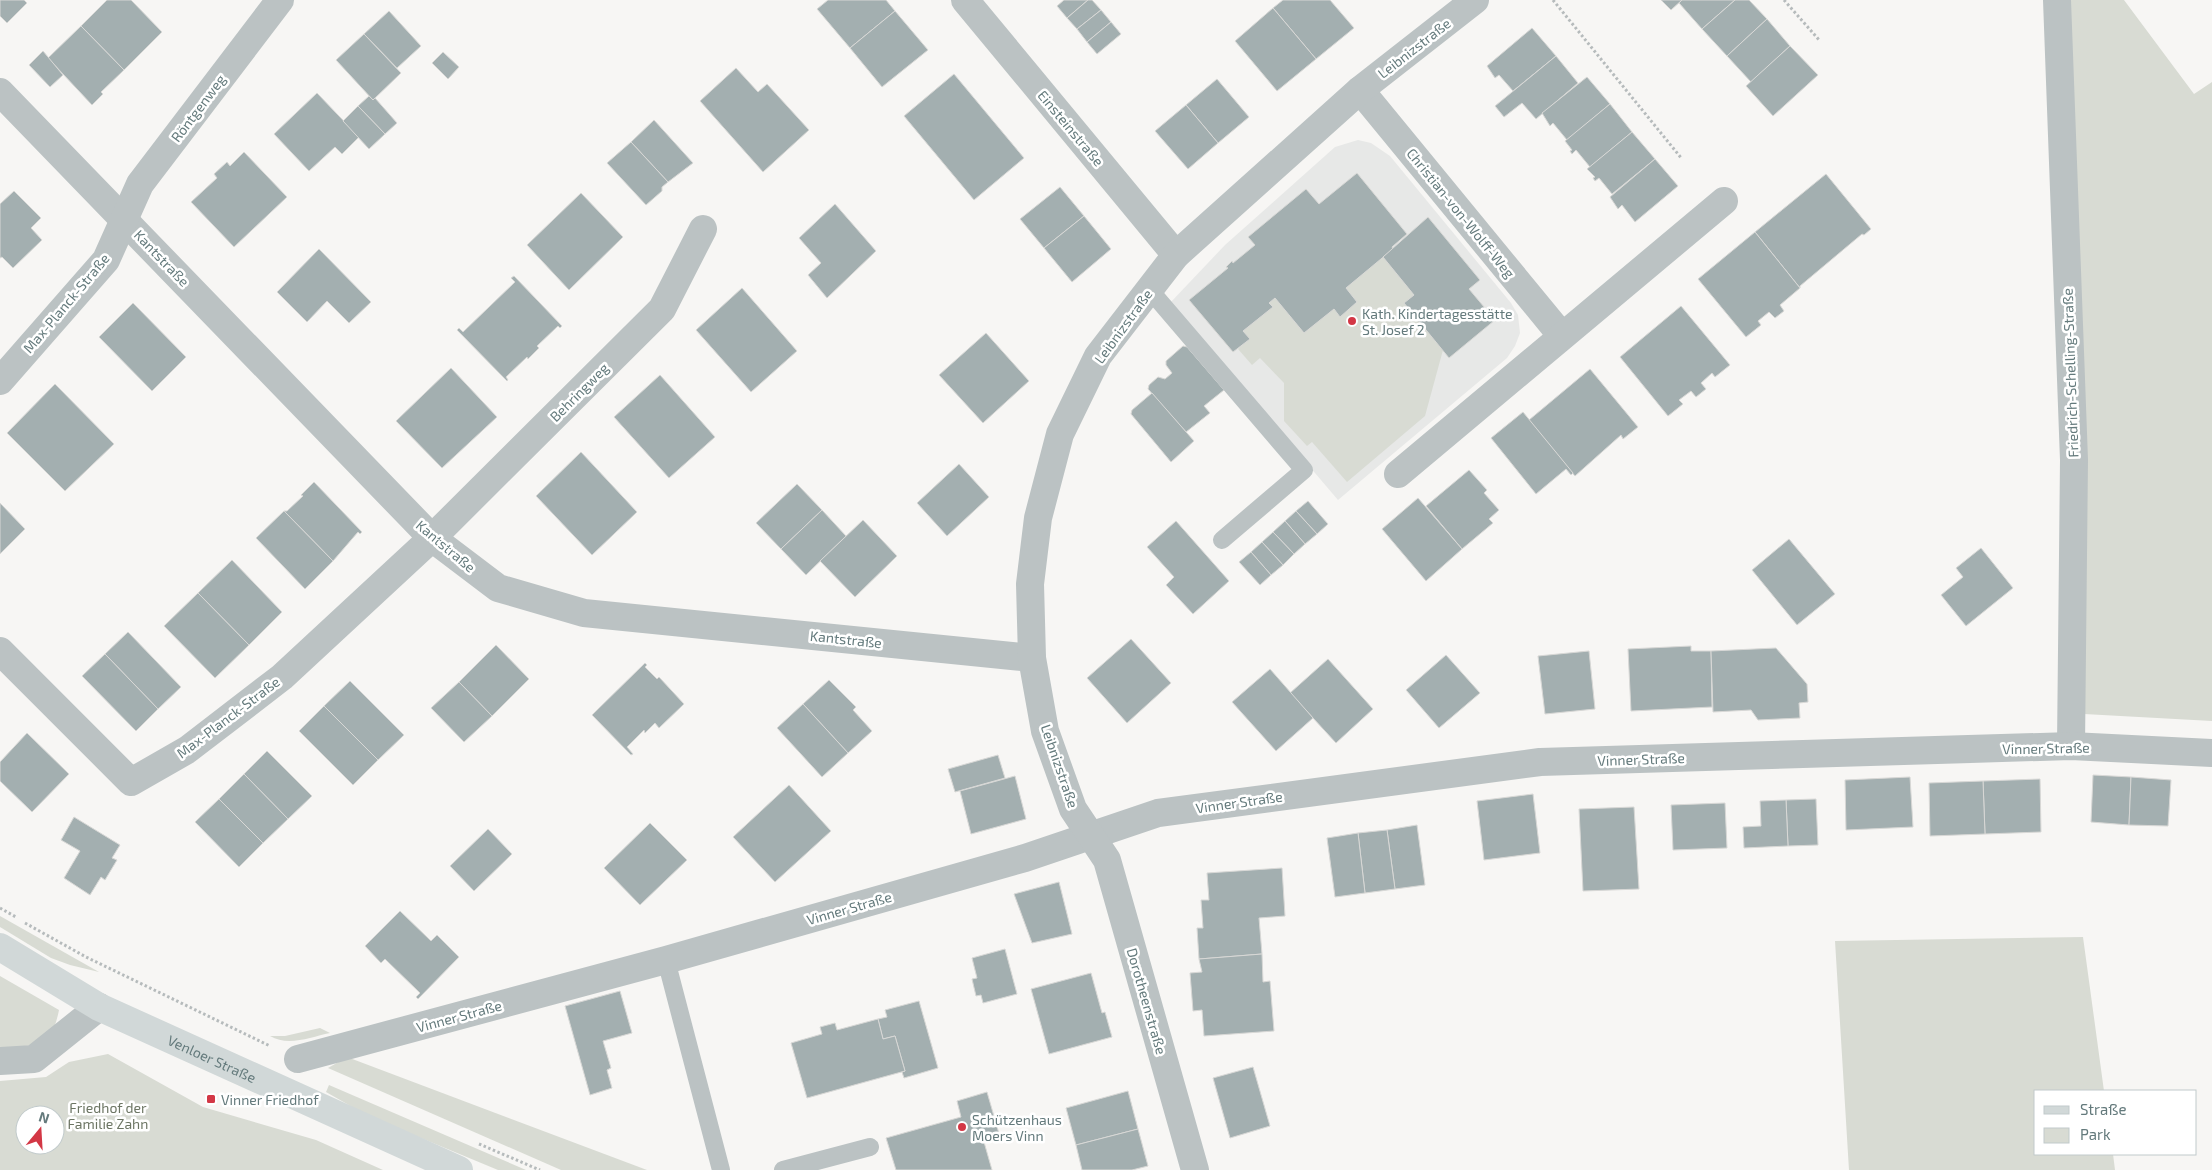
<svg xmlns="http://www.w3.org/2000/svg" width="2212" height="1170" viewBox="0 0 2212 1170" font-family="'Exo 2',sans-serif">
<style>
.built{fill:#e7e8e7}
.green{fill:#d8dbd3;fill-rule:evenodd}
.building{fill:#a3afb0;stroke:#d8d8d6}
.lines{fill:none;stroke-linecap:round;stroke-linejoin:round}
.path{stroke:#b6bbbc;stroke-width:3;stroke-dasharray:2.5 2.5;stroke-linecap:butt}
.service{stroke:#bbc2c3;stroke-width:18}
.minor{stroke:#bbc2c3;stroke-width:28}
.secondary{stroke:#d1d8d8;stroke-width:28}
.poi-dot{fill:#d33745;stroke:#fff;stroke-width:2}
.labels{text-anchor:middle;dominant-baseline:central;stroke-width:5;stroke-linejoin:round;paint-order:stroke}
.street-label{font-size:14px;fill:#647a7c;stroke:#fff}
.poi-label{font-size:14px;fill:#647a7c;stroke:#fff;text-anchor:start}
.park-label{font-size:14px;fill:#6c7563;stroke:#fff}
</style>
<rect width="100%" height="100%" fill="#f7f6f4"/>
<!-- built -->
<path class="built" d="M1358 140 1371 143 1390 156 1511 303 1518 315 1520 333 1515 346 1507 358 1338 500 1170 303 1225 245 1335 147Z"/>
<!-- green -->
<g class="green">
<path d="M2065 0H2124L2194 94 2212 82V721L2084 714Z"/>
<path d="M1383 257 1414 295 1404 303 1443 350 1425 416 1347 482 1312 442 1307 446 1284 421V383L1260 358 1252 365 1238 349 1249 339 1243 331 1272 307 1269 303 1275 298 1304 333 1334 309 1340 316 1357 302 1346 288Z"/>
<path d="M0 916 99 972 70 965 51 958 0 927Z"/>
<path d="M2083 937 2104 1091H2036V1154H2113L2115 1170H1849L1835 941Z"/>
<path d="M0 976 59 1010C51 1050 35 1046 0 1051Z"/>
<path d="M320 1028 330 1033C311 1037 288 1047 270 1036H285Z"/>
<path d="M108 1054 203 1107 316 1140 383 1170H0V1081L46 1077 69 1062ZM25 1115H55V1145H25Z"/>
<path d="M347 1057 647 1170H561L328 1068Z"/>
<path d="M329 1085 526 1170H498L368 1116 326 1092Z"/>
</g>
<!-- building -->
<g class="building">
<path d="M0 0H24L27 3 7 23 0 16Z"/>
<path d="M107 0H131L162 32 124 70 81 26Z"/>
<path d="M828 0H886L895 11 850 48 817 9Z"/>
<path d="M1064 0H1088L1067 18 1057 6Z"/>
<path d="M1088 0H1092L1101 10 1077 29 1067 18Z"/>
<path d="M1283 0H1330L1354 28 1316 59 1273 8Z"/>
<path d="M1661 0H1682L1671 10Z"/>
<path d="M1682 0H1735L1702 29 1679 3Z"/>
<path d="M1735 0H1749L1767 19 1727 56 1702 29Z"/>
<path d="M1273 8 1316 59 1277 91 1235 41Z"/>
<path d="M1101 10 1111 22 1087 42 1077 29Z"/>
<path d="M389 11 421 46 397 68 364 34Z"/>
<path d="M895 11 928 50 882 87 850 48Z"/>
<path d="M1767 19 1790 46 1751 82 1727 56Z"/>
<path d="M1111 22 1121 34 1097 54 1087 42Z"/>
<path d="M81 26 124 70 101 92 103 94 92 105 48 58Z"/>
<path d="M1532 28 1556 56 1513 91 1499 75 1495 78 1487 66Z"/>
<path d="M364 34 401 73 373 100 336 60Z"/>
<path d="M1790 46 1818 75 1773 116 1746 86Z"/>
<path d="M43 51 63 75 50 87 29 65Z"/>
<path d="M443 52 459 67 448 79 432 63Z"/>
<path d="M1556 56 1578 83 1536 119 1522 103 1504 117 1495 106Z"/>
<path d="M736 68 758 92 767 84 809 130 763 172 700 101Z"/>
<path d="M954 74 1024 158 974 200 904 116Z"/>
<path d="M1587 77 1610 104 1567 140 1553 123 1550 126 1542 113Z"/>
<path d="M1217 79 1249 117 1218 143 1186 105Z"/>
<path d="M317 93 359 137 342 154 335 147 309 171 274 134Z"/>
<path d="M369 96 373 100 375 98 397 123 385 134 358 106Z"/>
<path d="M1610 104 1632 132 1590 167 1576 150 1572 154 1570 151 1572 150 1565 141Z"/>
<path d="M1186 105 1218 143 1188 169 1155 131Z"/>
<path d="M358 106 385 134 369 149 343 121Z"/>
<path d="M654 120 693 163 668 182 631 142Z"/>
<path d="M1632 132 1655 159 1612 194 1599 178 1595 181 1593 178 1595 177 1587 169Z"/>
<path d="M631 142 668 182 662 187V191L646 205 607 163Z"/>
<path d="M244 152 287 197 234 247 191 202 217 178 214 174 227 162 230 166Z"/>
<path d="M1655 159 1678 186 1635 222 1622 205 1618 209 1610 197Z"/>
<path d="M1357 173 1407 234 1392 247 1393 249 1346 288 1357 302 1340 317 1334 309 1304 333 1275 298 1269 303 1273 307 1243 331 1250 339 1233 352 1189 300 1228 268 1226 267 1232 261 1233 263 1255 245 1248 237 1306 189 1319 204Z"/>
<path d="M1826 174 1871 229 1864 235 1862 234 1800 286V288L1755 232Z"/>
<path d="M1060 187 1084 216 1044 248 1020 219Z"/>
<path d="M14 191 41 218 31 228 42 240 13 268 2 257 0 258V204Z"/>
<path d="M581 193 623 237 569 290 527 245Z"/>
<path d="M835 204 876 251 827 298 808 275 821 263 799 238Z"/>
<path d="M1084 216 1111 249 1072 282 1044 248Z"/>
<path d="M1428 217 1480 280 1469 289 1495 320 1449 358 1404 303 1414 295 1383 257Z"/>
<path d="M1755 232 1800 288 1780 305 1784 311 1775 318 1769 312 1758 321 1761 325 1746 337 1698 279Z"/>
<path d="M319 249 371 302 349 323 327 301 307 322 277 292Z"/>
<path d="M514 276 562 326 560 328 558 326 537 346 539 348 528 359 527 357 506 377 508 380 507 381 457 330 459 328 463 332 515 282 511 278Z"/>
<path d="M742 288 797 351 751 392 696 330Z"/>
<path d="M133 303 186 357 152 391 99 337Z"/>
<path d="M1681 306 1730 365 1715 377 1712 373 1701 383 1706 389 1696 397 1691 391 1679 400 1683 404 1668 416 1620 357Z"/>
<path d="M986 333 1029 381 983 423 939 375Z"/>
<path d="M1183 346 1187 347 1224 390 1204 406 1210 413 1186 432 1148 389 1149 385 1158 377 1165 379 1172 373 1166 365V361Z"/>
<path d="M451 368 497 417 442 468 396 421Z"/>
<path d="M1590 369 1638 427 1623 439 1621 435 1575 476 1529 420Z"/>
<path d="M660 375 715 437 669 478 614 417Z"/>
<path d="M55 384 114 444 65 491 7 433Z"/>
<path d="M1152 393 1194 441 1171 462 1131 414 1132 410Z"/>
<path d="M1523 412 1573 473 1571 475 1566 469 1536 494 1491 438Z"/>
<path d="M581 452 637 512 592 555 536 496Z"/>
<path d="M959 464 989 497 947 536 917 503Z"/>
<path d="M1469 470 1487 490 1484 493 1499 510 1489 519 1493 523 1462 549 1426 506Z"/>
<path d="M314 482 362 532 360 534 358 532 333 561 284 511H287L303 496 301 495Z"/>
<path d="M797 484 822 510 781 549 756 523Z"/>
<path d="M1418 498 1462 549 1426 581 1382 529Z"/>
<path d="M1308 501 1328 524 1317 534 1296 511Z"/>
<path d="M0 503 25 529 0 554Z"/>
<path d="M822 510 846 536 806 575 781 549Z"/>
<path d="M284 511 333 561 305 589 256 538Z"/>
<path d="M1296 511 1317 534 1305 544 1285 521Z"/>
<path d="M863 520 897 556 855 597 820 561Z"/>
<path d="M1176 521 1229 581 1193 614 1166 585 1174 577 1147 547Z"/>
<path d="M1285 521 1305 544 1294 554 1273 532Z"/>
<path d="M1273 532 1294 554 1283 565 1262 542Z"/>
<path d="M1789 539 1835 594 1797 625 1752 570Z"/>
<path d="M1262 542 1283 565 1271 575 1251 552Z"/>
<path d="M1981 548 2013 588 1966 626 1941 595 1963 577 1956 568Z"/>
<path d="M1251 552 1271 575 1260 585 1239 562Z"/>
<path d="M232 560 282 612 249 645 198 593Z"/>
<path d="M198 593 249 645 215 678 164 626Z"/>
<path d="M128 632 181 687 158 709 105 654Z"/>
<path d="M1131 639 1171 683 1127 723 1087 678Z"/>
<path d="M496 645 529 679 492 716 459 682Z"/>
<path d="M1691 646V651H1711L1712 707 1631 711 1628 649Z"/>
<path d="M1776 648 1807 684 1808 702 1799 703 1800 718 1758 720 1751 710 1713 712 1711 651Z"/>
<path d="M1589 651 1595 709 1545 714 1538 656Z"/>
<path d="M105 654 158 709 136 731 82 676Z"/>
<path d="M1446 655 1480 693 1439 728 1406 690Z"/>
<path d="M1328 659 1373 709 1336 743 1290 693Z"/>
<path d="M645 663 647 665 645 667 657 679 659 677 684 704 659 728 655 723 645 733 644 730 627 747 633 754 631 755 592 715Z"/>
<path d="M1270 669 1313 718 1276 751 1232 702Z"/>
<path d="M829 680 856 707 853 710 872 731 848 753 803 704Z"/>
<path d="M350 681 404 735 378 760 324 706Z"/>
<path d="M459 682 492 716 464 742 431 708Z"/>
<path d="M803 704 848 753 822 777 777 728Z"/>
<path d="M324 706 378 760 353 785 299 731Z"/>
<path d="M27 733 69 774 32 812 0 781V762Z"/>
<path d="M267 751 312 796 288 819 244 774Z"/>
<path d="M998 755 1005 778 955 792 948 769Z"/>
<path d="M244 774 288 819 263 843 219 799Z"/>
<path d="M2093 775 2131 777 2129 825 2091 822Z"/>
<path d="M1015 776 1026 819 971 834 960 791Z"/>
<path d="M1910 777 1913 827 1846 830 1845 780Z"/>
<path d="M2131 777 2171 780 2168 826 2129 825Z"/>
<path d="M2040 779 2041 832 1985 834 1983 781Z"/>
<path d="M1983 781 1985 834 1930 836 1929 783Z"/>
<path d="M789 785 831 831 775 882 733 837Z"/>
<path d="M1533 794 1540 853 1484 860 1477 801Z"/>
<path d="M219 799 263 843 239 867 195 822Z"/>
<path d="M1816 799 1818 845 1788 846 1786 800Z"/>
<path d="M1786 800 1788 846 1744 848 1743 827 1761 826 1760 801Z"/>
<path d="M1725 803 1727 848 1673 850 1671 805Z"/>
<path d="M1634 807 1639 889 1583 891 1579 809Z"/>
<path d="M74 817 120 845 112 858 117 860 105 880 101 877 90 895 64 878 80 851 61 840Z"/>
<path d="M650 823 687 860 640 905 604 868Z"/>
<path d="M1417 825 1425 885 1395 889 1387 830Z"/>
<path d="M488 829 512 854 474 891 450 866Z"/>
<path d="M1387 830 1395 889 1365 893 1358 833Z"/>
<path d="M1358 833 1365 893 1335 897 1327 838Z"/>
<path d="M1282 868 1285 916 1259 918 1262 954 1199 959 1197 928H1203L1201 900H1209L1207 873Z"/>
<path d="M1059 882 1072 934 1032 943 1014 894Z"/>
<path d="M400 911 431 941 437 935 459 957 418 999 416 997 420 993 385 959 381 963 365 946Z"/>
<path d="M1005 949 1017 994 983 1003 981 995 976 996 972 979 977 978 972 958Z"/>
<path d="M1262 954 1263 982 1270 981 1274 1031 1204 1036 1202 1010 1193 1011 1190 973 1202 972 1199 959Z"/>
<path d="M1091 973 1102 1013 1105 1012 1112 1037 1049 1054 1031 989Z"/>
<path d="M620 991 632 1033 603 1041 611 1068 607 1070 612 1088 590 1095 565 1006Z"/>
<path d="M919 1001 938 1068 904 1078 902 1072 905 1071 895 1036 883 1039 878 1019 887 1017 885 1010Z"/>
<path d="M878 1019 883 1039 895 1036 905 1071 807 1098 791 1043 822 1034 820 1027 835 1023 837 1030Z"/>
<path d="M1253 1067 1270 1126 1230 1138 1213 1078Z"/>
<path d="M1128 1091 1138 1129 1076 1145 1066 1108Z"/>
<path d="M987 1092 1000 1137 984 1142 992 1170H896L886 1138 961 1117 957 1101Z"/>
<path d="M1138 1129 1148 1166 1132 1170H1082L1076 1145Z"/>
</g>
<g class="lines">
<!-- path -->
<g class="path">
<path d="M1553 0 1682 159"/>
<path d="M1784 0 1820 41"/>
<path d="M0 908 16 917"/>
<path d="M25 923 86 957 270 1046"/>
<path d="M479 1144 540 1170"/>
</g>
<!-- service -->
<g class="service">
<path d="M1149 289 1304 470 1222 540"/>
<path d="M666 960 721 1170"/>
<path d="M783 1170 870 1147"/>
</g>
<!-- minor -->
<g class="minor">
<path d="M965 0 1176 255"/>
<path d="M2057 0 2074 460 2071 746"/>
<path d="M1360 90 1562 336"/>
<path d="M0 92 432 538 498 588 584 613 1032 658"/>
<path d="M0 381 106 260 140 184 280 0"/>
<path d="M1398 474 1724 201"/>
<path d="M0 651 131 782 187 750 282 677 432 538 662 309 703 229"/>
<path d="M298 1059 666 960 1025 858 1158 813 1540 762 2071 746 2212 753"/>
<path d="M0 1061 34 1059 99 1007"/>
<path d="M1195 1170 1107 860 1073 809 1045 731 1032 658 1030 584 1038 518 1060 434 1098 356 1176 255 1360 90 1475 0"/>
</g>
<!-- secondary -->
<path class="secondary" id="s1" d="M0 947 99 1007 459 1170"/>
</g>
<!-- markers -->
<g class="poi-dot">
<circle cx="1352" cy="321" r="5"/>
<rect x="206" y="1094" width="10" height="10" rx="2.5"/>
<circle cx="962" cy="1127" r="5"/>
</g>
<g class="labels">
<!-- street labels -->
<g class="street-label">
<text transform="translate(1414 48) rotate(-38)">Leibnizstraße</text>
<text transform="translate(198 108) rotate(-53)">Röntgenweg</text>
<text transform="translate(1071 128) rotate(50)">Einsteinstraße</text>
<text transform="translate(1461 213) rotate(51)">Christian-von-Wolff-Weg</text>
<text transform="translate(162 258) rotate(46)">Kantstraße</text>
<text transform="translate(66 303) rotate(-50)">Max-Planck-Straße</text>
<text transform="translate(1123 326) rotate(-54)">Leibnizstraße</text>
<text transform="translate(2070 373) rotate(-92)">Friedrich-Schelling-Straße</text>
<text transform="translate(579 392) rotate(-45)">Behringweg</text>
<text transform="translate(446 546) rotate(40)">Kantstraße</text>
<text transform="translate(846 639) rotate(6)">Kantstraße</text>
<text transform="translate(228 717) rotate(-37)">Max-Planck-Straße</text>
<text transform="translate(2046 748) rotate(-1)">Vinner Straße</text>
<text transform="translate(1641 759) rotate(-2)">Vinner Straße</text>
<text transform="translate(1060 766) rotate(71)">Leibnizstraße</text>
<text transform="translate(1239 802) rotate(-8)">Vinner Straße</text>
<text transform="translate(849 908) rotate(-16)">Vinner Straße</text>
<text transform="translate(1147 1001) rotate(74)">Dorotheenstraße</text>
<text transform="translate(459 1016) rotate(-15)">Vinner Straße</text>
<text stroke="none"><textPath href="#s1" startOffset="240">Venloer Straße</textPath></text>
</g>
<!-- poi labels -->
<g class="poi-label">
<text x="1362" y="313">Kath. Kindertagesstätte<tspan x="1362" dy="16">St. Josef 2</tspan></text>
<text x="221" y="1099">Vinner Friedhof</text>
<text x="972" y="1119">Schützenhaus<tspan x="972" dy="16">Moers Vinn</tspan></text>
</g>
<!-- park labels -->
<g class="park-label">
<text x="108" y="1107">Friedhof der<tspan x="108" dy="16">Familie Zahn</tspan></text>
</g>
</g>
<!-- legend -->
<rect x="2034" y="1090" width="162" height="65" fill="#ffffff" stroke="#c1cacb"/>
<rect x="2044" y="1106" width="25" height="8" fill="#d1d8d8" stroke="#c1cacb"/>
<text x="2080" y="1115" font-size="15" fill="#647a7c">Straße</text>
<rect x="2044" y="1128" width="25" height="15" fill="#d8dbd3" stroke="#c1cacb"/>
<text x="2080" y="1140" font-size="15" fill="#647a7c">Park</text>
<!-- north arrow -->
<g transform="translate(40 1130) rotate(18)"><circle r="24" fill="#ffffff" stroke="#c1cacb"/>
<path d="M0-4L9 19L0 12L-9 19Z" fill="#d33745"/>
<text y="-8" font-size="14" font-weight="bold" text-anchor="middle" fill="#647a7c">N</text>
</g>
</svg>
